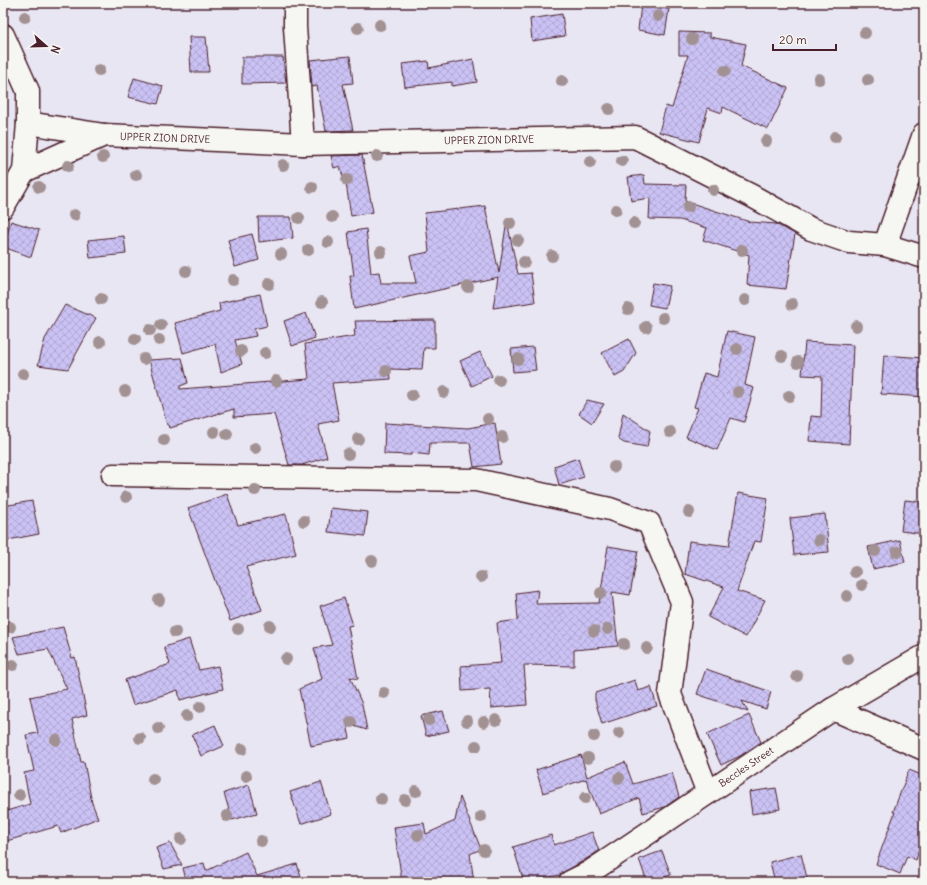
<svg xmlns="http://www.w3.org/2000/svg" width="927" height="885" viewBox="0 0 927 885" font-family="Delius,sans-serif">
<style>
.building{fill:url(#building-cross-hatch);stroke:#4a1f2b}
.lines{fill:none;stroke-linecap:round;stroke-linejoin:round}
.minor-casing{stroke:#4a1f2b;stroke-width:25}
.minor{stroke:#f6f6f2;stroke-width:22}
.tree{fill:#a29192}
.labels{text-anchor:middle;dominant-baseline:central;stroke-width:3;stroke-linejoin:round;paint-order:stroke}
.street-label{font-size:10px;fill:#4a1f2b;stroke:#f6f6f2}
</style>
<defs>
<pattern id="building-cross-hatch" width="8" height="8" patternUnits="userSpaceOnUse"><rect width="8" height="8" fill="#cac2f4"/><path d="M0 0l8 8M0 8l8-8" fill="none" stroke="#afa6d1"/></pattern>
</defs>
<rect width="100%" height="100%" fill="#e9e6f3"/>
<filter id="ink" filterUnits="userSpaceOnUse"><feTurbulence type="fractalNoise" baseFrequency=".025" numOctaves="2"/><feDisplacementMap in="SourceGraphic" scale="8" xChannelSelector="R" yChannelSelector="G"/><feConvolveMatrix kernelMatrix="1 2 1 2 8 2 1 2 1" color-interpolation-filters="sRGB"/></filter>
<g filter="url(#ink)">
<!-- building -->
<g class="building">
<path d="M641 5 669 9 665 35 638 30Z"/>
<path d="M562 14 565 36 532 41 530 19Z"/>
<path d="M679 32 710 33V37L746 44 741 66 788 88 768 129 723 107 722 113 708 108 699 142 659 132 666 106 672 108 688 55H679Z"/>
<path d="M189 37H206L209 72H191Z"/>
<path d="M350 56 353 83 343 84 353 130 326 131 317 86 312 87 310 60Z"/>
<path d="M242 57H283L286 83 242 84Z"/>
<path d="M473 59 477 82 452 86V82L405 87 402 64 428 61 429 68Z"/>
<path d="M134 78 163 86 158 104 128 97Z"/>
<path d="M362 155 373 212 351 216 345 177H343L340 166 334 168 331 156Z"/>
<path d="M644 175 645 184 686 185 685 201 750 222 776 224 795 234 786 289 747 285 749 255 703 240 707 228 680 220 649 219 650 198 631 201 628 177Z"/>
<path d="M485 206 499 273 506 226H508L518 274 531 273 535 302 493 308 498 277 354 309 350 276H354L348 232 366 229 371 273 379 272 381 283H416L410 256 429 252 425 213Z"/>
<path d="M258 217H291L293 238 259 242Z"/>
<path d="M11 221 39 230 31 257 3 247Z"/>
<path d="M252 234 259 260 235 267 228 240Z"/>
<path d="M124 236 126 254 90 258 88 240Z"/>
<path d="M653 283 670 286 665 308 649 305Z"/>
<path d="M260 294 267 326 254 329 256 336 235 340 242 364 221 372 215 344 183 353 175 323 220 311 219 303Z"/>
<path d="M65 305 96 318 68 369 38 365 45 339Z"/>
<path d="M306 313 315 338 292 346 284 321Z"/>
<path d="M435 320V348H424L422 370 390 369 391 379 332 383 339 420 318 424 327 457 302 465H289L274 414 234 417V409L170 428 169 425H167L149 360 182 358 188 383 180 386V389L309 379 305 344 355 336 354 329H356L355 321Z"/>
<path d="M727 331 755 337 745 385 754 388 744 422 731 418 717 450 686 437 698 408 694 407 704 373 717 377Z"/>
<path d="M629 339 636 353 624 372 615 377 602 353Z"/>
<path d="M805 342 853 345 849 444 809 441 811 416 821 417 822 376 802 375Z"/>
<path d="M533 347 536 370 513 372 511 349Z"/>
<path d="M480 352 492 376 472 386 460 361Z"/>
<path d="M884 355 924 358V397L881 394Z"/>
<path d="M587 400 604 404 592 423 579 414Z"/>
<path d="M623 413 650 431 647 447 624 443 618 439Z"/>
<path d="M385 423 468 428 495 423 501 464 474 467 470 443H430L429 455 411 453V455L384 454Z"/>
<path d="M578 458 584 477 559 485 554 466Z"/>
<path d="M738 493 768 498 761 542 754 541 737 591 765 600 746 637 708 617 724 587 685 574 689 541 729 546Z"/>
<path d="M227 494 238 525 286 514 296 554 246 567 262 610 230 621 188 508Z"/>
<path d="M905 500 924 502V534L901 531Z"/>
<path d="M32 501 39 534 3 541V506Z"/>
<path d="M331 508 368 512 365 536 328 532Z"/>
<path d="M825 514 829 552 794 555 790 518Z"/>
<path d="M900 540 905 562 873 569 868 547Z"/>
<path d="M608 546 638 551 630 595 612 592 618 646 574 650V666L524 665 527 705 491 708 490 689 462 691 461 666 501 663 497 623 518 620 516 593 538 590 536 604 599 603Z"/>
<path d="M344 598 353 625 348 626 358 679 350 677 362 704 367 730 347 724 350 738 311 746 299 689 322 679 314 648 332 645 320 606Z"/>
<path d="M63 627 72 658 75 657 87 715 72 719 81 762H84L92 803 98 818 61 833 58 826 3 842V812L30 804 24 773 34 771 26 735 38 733 30 697 67 689 48 649 19 654 13 637Z"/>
<path d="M189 639 199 670 218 666 223 689 180 700 178 690 133 705 125 680 170 664 164 647Z"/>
<path d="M706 669 771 692 766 709 742 701 748 712 697 694Z"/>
<path d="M635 680 638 691 651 687 657 706 602 724 595 700V693Z"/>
<path d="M443 711 449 731 426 736 421 716Z"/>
<path d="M749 715 761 742 740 756 721 765 707 734Z"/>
<path d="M215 725 224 746 201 756 192 735Z"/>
<path d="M581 755 587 777 625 762 633 784 672 773 679 797 665 807 643 813 639 798 599 814 586 779 543 793 536 770Z"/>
<path d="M909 770 924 776V835L916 860 907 856 900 874 876 864 895 812H893Z"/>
<path d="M321 782 331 814 301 824 290 792Z"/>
<path d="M249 785 257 813 232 820 224 793Z"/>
<path d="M776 788 780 809 752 814 749 792Z"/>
<path d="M460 797 481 849 470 854 474 882H402L394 827 424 823 426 834 455 821Z"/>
<path d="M592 832 599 851 560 875 524 882 513 847 551 835 554 845Z"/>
<path d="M170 843 182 865 164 869 156 848Z"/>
<path d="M662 851 671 875 647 882 639 859Z"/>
<path d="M246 852 257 876 297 864 303 882H182L186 880 183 868 204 863 206 871Z"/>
<path d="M801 854 808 882H775L770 862Z"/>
</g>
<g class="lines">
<defs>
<g id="minor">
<path d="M295 3V27L303 144"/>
<path d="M3 35 28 91V123L24 171 3 207"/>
<path d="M28 123 104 135 303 144 635 137 752 196 811 229 849 242 885 245 924 257"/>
<path d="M24 171 104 135"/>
<path d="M885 245 924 134"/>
<path d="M113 475 476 480 610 509 649 523 682 602 670 694 708 793"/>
<path d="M833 709 924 749"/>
<path d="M570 882 590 872 833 709 924 656"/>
</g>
</defs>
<!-- minor casing -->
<use href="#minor" class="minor-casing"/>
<!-- minor -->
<use href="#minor" class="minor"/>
</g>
<!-- trees -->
<g class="tree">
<circle cx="658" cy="16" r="6"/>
<circle cx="25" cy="17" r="6"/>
<circle cx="380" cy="25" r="6"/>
<circle cx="358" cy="28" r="6"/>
<circle cx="865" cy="33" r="6"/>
<circle cx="692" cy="39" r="6"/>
<circle cx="99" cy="70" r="6"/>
<circle cx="725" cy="71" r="6"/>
<circle cx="819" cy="79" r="6"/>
<circle cx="868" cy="80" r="6"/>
<circle cx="562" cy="81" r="6"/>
<circle cx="609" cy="109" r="6"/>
<circle cx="835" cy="137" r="6"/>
<circle cx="766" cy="141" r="6"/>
<circle cx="377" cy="156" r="6"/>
<circle cx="103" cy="157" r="6"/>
<circle cx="622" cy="161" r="6"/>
<circle cx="590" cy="162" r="6"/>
<circle cx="283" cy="165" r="6"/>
<circle cx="68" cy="166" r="6"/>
<circle cx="136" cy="175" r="6"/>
<circle cx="347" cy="180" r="6"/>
<circle cx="39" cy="187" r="6"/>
<circle cx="312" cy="187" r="6"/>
<circle cx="713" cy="190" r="6"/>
<circle cx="688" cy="207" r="6"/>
<circle cx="616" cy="210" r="6"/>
<circle cx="74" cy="215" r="6"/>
<circle cx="332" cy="217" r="6"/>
<circle cx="299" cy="218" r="6"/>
<circle cx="510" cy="223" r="6"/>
<circle cx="634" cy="223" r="6"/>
<circle cx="518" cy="240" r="6"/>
<circle cx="328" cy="242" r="6"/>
<circle cx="308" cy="250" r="6"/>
<circle cx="742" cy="250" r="6"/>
<circle cx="381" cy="252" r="6"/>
<circle cx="281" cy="254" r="6"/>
<circle cx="552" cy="256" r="6"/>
<circle cx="524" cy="262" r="6"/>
<circle cx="186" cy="271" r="6"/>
<circle cx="233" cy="280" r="6"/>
<circle cx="269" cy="284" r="6"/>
<circle cx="468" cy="287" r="6"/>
<circle cx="101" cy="299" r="6"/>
<circle cx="745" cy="300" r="6"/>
<circle cx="322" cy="302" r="6"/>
<circle cx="792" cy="304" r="6"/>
<circle cx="628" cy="309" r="6"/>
<circle cx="663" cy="318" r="6"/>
<circle cx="161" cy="325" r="6"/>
<circle cx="856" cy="326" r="6"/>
<circle cx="646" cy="327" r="6"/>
<circle cx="150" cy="330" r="6"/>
<circle cx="135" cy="339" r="6"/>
<circle cx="159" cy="340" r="6"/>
<circle cx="100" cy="342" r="6"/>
<circle cx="737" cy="349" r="6"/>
<circle cx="241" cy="351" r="6"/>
<circle cx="265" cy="353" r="6"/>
<circle cx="782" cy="356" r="6"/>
<circle cx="144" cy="359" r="6"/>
<circle cx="518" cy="359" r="6"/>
<circle cx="798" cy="362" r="6"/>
<circle cx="386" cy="371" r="6"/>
<circle cx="23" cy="374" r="6"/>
<circle cx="499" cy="380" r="6"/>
<circle cx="276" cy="381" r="6"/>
<circle cx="125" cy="391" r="6"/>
<circle cx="444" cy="392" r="6"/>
<circle cx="738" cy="392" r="6"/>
<circle cx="412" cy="395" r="6"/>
<circle cx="789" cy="396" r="6"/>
<circle cx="488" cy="419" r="6"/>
<circle cx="214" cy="432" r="6"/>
<circle cx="670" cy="432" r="6"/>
<circle cx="227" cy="434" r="6"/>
<circle cx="502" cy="437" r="6"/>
<circle cx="358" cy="439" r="6"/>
<circle cx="164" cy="440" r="6"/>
<circle cx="255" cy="448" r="6"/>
<circle cx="348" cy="454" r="6"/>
<circle cx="614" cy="467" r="6"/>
<circle cx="255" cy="490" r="6"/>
<circle cx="126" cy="497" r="6"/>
<circle cx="689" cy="512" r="6"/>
<circle cx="304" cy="521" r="6"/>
<circle cx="819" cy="540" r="6"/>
<circle cx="875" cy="551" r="6"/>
<circle cx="897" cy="552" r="6"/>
<circle cx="372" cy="561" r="6"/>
<circle cx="855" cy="572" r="6"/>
<circle cx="481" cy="577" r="6"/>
<circle cx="862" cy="585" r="6"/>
<circle cx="601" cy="593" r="6"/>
<circle cx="847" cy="596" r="6"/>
<circle cx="159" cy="600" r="6"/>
<circle cx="270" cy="626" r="6"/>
<circle cx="10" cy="627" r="6"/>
<circle cx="238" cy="629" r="6"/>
<circle cx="608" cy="629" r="6"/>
<circle cx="594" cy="631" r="6"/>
<circle cx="175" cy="632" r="6"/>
<circle cx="624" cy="644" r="6"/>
<circle cx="647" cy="648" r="6"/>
<circle cx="286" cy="659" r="6"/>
<circle cx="848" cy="659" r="6"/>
<circle cx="13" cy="665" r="6"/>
<circle cx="797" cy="676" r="6"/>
<circle cx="384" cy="693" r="6"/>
<circle cx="200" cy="707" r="6"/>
<circle cx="187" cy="716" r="6"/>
<circle cx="429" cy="720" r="6"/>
<circle cx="496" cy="720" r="6"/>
<circle cx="467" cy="721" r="6"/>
<circle cx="351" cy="722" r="6"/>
<circle cx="484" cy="722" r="6"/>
<circle cx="158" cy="728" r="6"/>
<circle cx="619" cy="733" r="6"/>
<circle cx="594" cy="736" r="6"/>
<circle cx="140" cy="738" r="6"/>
<circle cx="56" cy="740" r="6"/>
<circle cx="476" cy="746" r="6"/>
<circle cx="242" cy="749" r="6"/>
<circle cx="588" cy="758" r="6"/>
<circle cx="246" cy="776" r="6"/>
<circle cx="619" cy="778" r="6"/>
<circle cx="153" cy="779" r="6"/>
<circle cx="416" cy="791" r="6"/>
<circle cx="19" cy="795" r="6"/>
<circle cx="585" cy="798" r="6"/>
<circle cx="381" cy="799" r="6"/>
<circle cx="405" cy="800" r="6"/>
<circle cx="227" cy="816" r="6"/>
<circle cx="481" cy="817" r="6"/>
<circle cx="418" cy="835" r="6"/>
<circle cx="181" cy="839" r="6"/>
<circle cx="261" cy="841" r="6"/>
<circle cx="484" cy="850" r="6"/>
</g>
</g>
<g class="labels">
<!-- street labels -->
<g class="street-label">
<text transform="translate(165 138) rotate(2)">UPPER ZION DRIVE</text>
<text transform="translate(489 140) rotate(-1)">UPPER ZION DRIVE</text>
<text transform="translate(746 767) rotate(-34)">Beccles Street</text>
</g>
</g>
<!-- margin -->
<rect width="927" height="885" fill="none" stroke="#f6f6f2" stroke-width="16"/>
<rect x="8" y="8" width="911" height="869" fill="none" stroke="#4a1f2b" stroke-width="1.5" filter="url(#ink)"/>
<!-- north arrow -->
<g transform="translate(46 46) rotate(110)" stroke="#f6f6f2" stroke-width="3" paint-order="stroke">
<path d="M0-3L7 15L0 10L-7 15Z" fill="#4a1f2b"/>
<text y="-6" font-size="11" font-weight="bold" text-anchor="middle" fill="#4a1f2b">N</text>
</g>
<!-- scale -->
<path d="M773 44v6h63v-6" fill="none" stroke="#4a1f2b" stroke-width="2"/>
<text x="779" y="44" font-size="12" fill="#4a1f2b" stroke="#f6f6f2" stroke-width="3" paint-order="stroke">20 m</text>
</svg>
